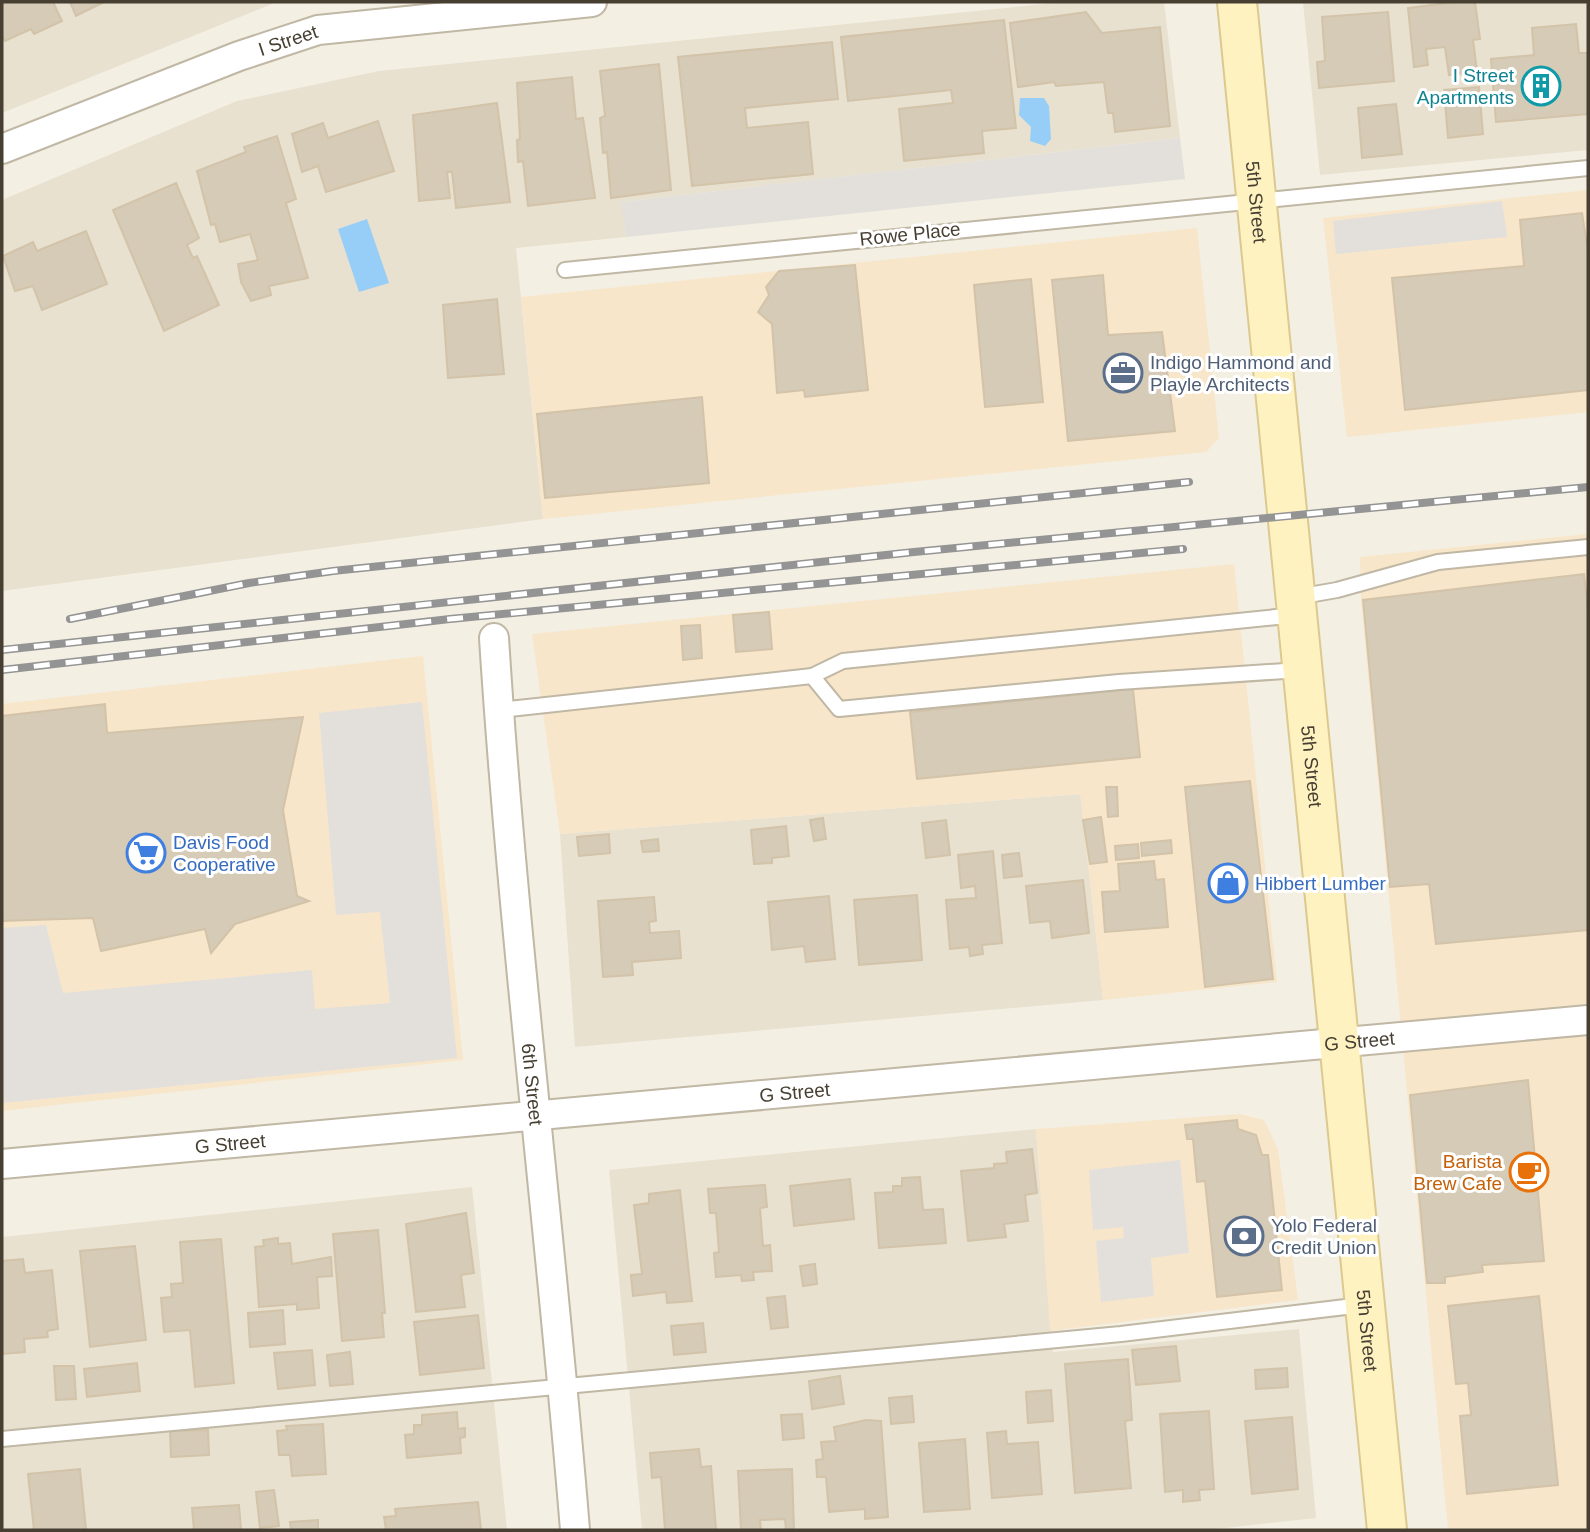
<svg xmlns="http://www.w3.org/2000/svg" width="1590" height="1532" viewBox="0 0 1590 1532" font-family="Helvetica,sans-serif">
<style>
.residential{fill:#e8e1d0}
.commercial{fill:#f8e6cb}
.parking{fill:#e3e0dc}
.water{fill:#97cef8}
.building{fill:#d6cbb7;stroke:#d2c3a9;stroke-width:2}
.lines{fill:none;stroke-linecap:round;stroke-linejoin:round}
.lane-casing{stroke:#c0b7a4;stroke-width:18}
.street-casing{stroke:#c0b7a4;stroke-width:32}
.secondary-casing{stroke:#dbc98f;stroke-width:42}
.lane{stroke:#fff;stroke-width:14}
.street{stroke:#fff;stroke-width:28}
.secondary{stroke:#fff2c1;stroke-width:38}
.rail-casing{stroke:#949494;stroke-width:8}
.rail{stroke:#fff;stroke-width:5;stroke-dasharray:16;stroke-linecap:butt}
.labels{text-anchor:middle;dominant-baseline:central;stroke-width:6;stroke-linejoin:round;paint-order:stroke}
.street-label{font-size:19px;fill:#463f32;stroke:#fff}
.culture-label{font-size:19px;fill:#0d838f;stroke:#fff;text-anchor:end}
.service-label{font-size:19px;fill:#4e5e75;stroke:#fff;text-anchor:start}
.shop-label{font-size:19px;fill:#366cbe;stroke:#fff;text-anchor:start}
.food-label{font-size:19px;fill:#c56008;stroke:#fff;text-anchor:end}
</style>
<rect width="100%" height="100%" fill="#f3efe3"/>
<!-- residential -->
<g class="residential">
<path d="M2 2H277L2 113Z"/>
<path d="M1064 2H1164L1180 138 622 202 626 237 516 248 543 519 2 591V200L237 101 379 71Z"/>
<path d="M1303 2H1588V150L1320 175Z"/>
<path d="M1081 794 1103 1000 575 1047 560 834Z"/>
<path d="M1036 1129 1053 1352 1299 1329 1316 1518 1207 1530H642L609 1170Z"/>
<path d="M472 1187 507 1530H2V1237Z"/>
</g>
<!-- commercial -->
<g class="commercial">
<path d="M1588 190V412L1347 437 1323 218Z"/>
<path d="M1197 228 1219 438 1206 452 543 519 521 297Z"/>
<path d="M1588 534V1530H1448L1361 599 1360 557Z"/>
<path d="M1234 564 1277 982 1103 1000 1080 794 560 834 532 634Z"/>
<path d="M423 656 463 1060 2 1111V704Z"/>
<path d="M1240 1114 1264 1120 1278 1149 1298 1300 1050 1331 1036 1129Z"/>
</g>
<!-- parking -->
<g class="parking">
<path d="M1180 138 1185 179 626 237 621 202Z"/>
<path d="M1502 201 1507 237 1336 254 1333 221Z"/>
<path d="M422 702 457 1058 2 1103V928L46 925 63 993 312 970 315 1009 390 1003 380 912 336 915 319 713Z"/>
<path d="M1180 1160 1189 1253 1151 1258 1154 1296 1101 1302 1096 1241 1124 1238 1123 1227 1093 1230 1089 1170Z"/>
</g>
<!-- water -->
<g class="water">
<path d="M1020 98H1044L1049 106 1051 139 1045 146 1030 141 1031 127 1019 115Z"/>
<path d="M367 219 389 283 359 292 338 229Z"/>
</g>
<!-- building -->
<g class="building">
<path d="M2 2H53L62 21 34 34 31 29 5 41 2 35Z"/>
<path d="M70 2H104L76 16Z"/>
<path d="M1455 2H1475L1480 39 1473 40 1477 71 1449 75 1445 47 1426 49 1428 65 1414 67 1408 8Z"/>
<path d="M1086 12 1102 33 1160 27 1170 126 1115 132 1113 113H1108L1104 82 1056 86 1054 82 1018 87 1010 23Z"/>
<path d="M1388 12 1394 81 1319 88 1317 62 1325 61 1322 17Z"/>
<path d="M1004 20 1016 128 982 131 984 153 904 161 899 109 953 103 951 90 848 101 841 37Z"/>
<path d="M1576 24 1579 53H1588V114L1496 122 1491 59 1534 55 1532 28Z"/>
<path d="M832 42 838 99 745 108 747 128 808 122 813 174 692 186 678 57Z"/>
<path d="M659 64 671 190 611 198 607 152 603 153 600 118 605 116 600 71Z"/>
<path d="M572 77 576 119 583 118 595 198 528 206 523 161 518 162 517 140 520 139 517 83Z"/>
<path d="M1479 87 1483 134 1448 138 1444 90Z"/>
<path d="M497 103 510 202 456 208 452 172H447L450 198 419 201 413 115Z"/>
<path d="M1396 104 1402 154 1362 158 1358 108Z"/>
<path d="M378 121 394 171 326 192 318 166 302 172 292 134 323 123 328 138Z"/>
<path d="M277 136 296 199 286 203 308 278 269 286 271 295 251 301 241 282 238 264 258 260 250 234 220 242 215 224 211 225 197 171 246 152 244 147Z"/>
<path d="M176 183 199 238 187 245 193 258 197 256 219 305 164 331 113 210Z"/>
<path d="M1582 213 1588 251V390L1405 410 1392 278 1524 266 1520 220Z"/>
<path d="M86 231 107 284 42 310 33 286 15 291 3 256 33 242 37 251Z"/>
<path d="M855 265 868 390 805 397 804 390 777 393 772 324 758 312 769 295 766 287 779 271Z"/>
<path d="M1103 275 1108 335 1162 332 1175 431 1068 441 1052 280Z"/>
<path d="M1031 279 1043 402 985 407 974 285Z"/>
<path d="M497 299 504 374 448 378 443 305Z"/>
<path d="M702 397 709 483 545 498 537 414Z"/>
<path d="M1584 574 1588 611V930L1436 944 1429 884 1390 887 1363 600Z"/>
<path d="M769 612 772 649 736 652 733 615Z"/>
<path d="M700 625 702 658 683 660 681 626Z"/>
<path d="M1133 689 1140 757 917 779 910 712Z"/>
<path d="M105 704 107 733 303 717 283 810 297 896 309 901 235 924 211 953 205 929 101 951 93 918 2 921V716Z"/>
<path d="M1250 781 1273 979 1205 987 1185 787Z"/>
<path d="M1106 787H1117L1118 816 1108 817Z"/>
<path d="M1101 817 1107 862 1090 864 1083 820Z"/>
<path d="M823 818 826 839 814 841 810 820Z"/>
<path d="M946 820 950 855 926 858 922 823Z"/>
<path d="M786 826 789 856 772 858V863L754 864 751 830Z"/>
<path d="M609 834 610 853 579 856 577 837Z"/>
<path d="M658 839 659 851 643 852 641 841Z"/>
<path d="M1171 840 1172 853 1142 856 1141 843Z"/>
<path d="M1138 844 1139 858 1116 860 1115 846Z"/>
<path d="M993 851 1002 943 982 945 983 954 970 956 969 947 950 949 946 900 976 898 975 886 961 888 958 855Z"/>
<path d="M1019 853 1022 876 1004 878 1002 855Z"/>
<path d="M1154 861 1156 880 1164 879 1168 927 1105 932 1102 892 1120 891 1118 864Z"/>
<path d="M1083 880 1089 933 1052 938 1050 921 1030 923 1026 886Z"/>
<path d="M917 895 922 960 859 965 854 900Z"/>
<path d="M829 896 835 959 806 962 804 946 772 950 768 902Z"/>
<path d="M654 897 656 921 649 922 650 933 679 931 681 958 632 962 633 975 603 977 598 901Z"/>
<path d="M1528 1080 1544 1261 1482 1265 1483 1272 1445 1277V1283H1427L1410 1095Z"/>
<path d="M1237 1120 1238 1129 1256 1135 1262 1155H1268L1282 1290 1217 1297 1205 1181 1197 1182 1193 1139H1187L1185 1125Z"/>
<path d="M1032 1149 1037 1193 1025 1195 1028 1221 1004 1224 1006 1237 968 1241 961 1171 994 1168V1164L1007 1163 1006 1152Z"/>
<path d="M920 1177 923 1210 943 1209 946 1243 879 1248 875 1193 893 1192V1186H902V1178Z"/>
<path d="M850 1179 854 1219 794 1226 790 1186Z"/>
<path d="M765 1185 767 1207 760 1208 763 1246 770 1245 772 1271 753 1272 754 1280 742 1281 741 1275 716 1277 714 1253 719 1252 716 1213H710L708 1189Z"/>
<path d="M680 1190 692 1301 667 1303 666 1292 633 1296 631 1275 642 1274 634 1205 649 1203V1194Z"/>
<path d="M466 1213 474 1273 461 1275 465 1307 416 1312 406 1224Z"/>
<path d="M378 1230 385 1313H382L384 1337 342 1341 333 1234Z"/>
<path d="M278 1238V1244L290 1243 292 1264 331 1257 332 1276 317 1277 319 1308 297 1310V1304L259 1307 255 1247 264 1246 263 1240Z"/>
<path d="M221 1239 234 1383 195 1387 190 1330 164 1332 161 1298 172 1297 171 1284 183 1283 180 1242Z"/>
<path d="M135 1246 146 1340 90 1347 80 1251Z"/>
<path d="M23 1259 25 1273 52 1270 58 1329 47 1331 48 1337 24 1339 25 1352 2 1354V1261Z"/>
<path d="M815 1264 817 1284 803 1286 800 1266Z"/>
<path d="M785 1296 788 1327 771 1329 767 1298Z"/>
<path d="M1539 1296 1558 1485 1467 1494 1460 1416 1471 1415 1468 1383 1456 1384 1448 1306Z"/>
<path d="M283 1310 285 1344 250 1347 248 1313Z"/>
<path d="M478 1315 484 1368 420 1375 414 1322Z"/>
<path d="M703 1323 706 1352 674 1355 671 1326Z"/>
<path d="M1176 1346 1180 1381 1136 1385 1132 1350Z"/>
<path d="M312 1350 315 1385 278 1389 274 1353Z"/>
<path d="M350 1352 353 1384 330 1386 327 1355Z"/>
<path d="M1128 1359 1132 1420 1125 1421 1131 1488 1075 1493 1065 1364Z"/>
<path d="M137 1363 140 1391 87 1397 84 1369Z"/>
<path d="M54 1366H74L76 1399 56 1400Z"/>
<path d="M1287 1368 1288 1387 1256 1389 1255 1370Z"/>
<path d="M840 1376 844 1404 812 1409 809 1381Z"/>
<path d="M1051 1390 1053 1421 1028 1423 1026 1392Z"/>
<path d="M912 1396 914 1422 891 1424 889 1398Z"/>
<path d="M1209 1411 1214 1489 1199 1490 1200 1500 1183 1502V1490L1165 1492 1160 1414Z"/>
<path d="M457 1412 458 1429 465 1428V1437L460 1438 461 1453 407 1458 405 1435 414 1434V1425H422V1415Z"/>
<path d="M802 1414 804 1438 783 1440 781 1415Z"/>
<path d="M1292 1417 1298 1489 1252 1494 1245 1421Z"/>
<path d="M866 1420 881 1421 888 1517 865 1519V1509L829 1512 826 1477H817L816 1460 823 1459 821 1442 836 1441 834 1427Z"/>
<path d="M323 1424 326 1474 292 1476 290 1455H279L277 1431 287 1430 286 1426Z"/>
<path d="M208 1430 209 1455 171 1457 170 1431Z"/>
<path d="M1006 1431 1007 1444 1038 1442 1042 1494 992 1498 987 1433Z"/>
<path d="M965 1439 970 1509 924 1512 919 1443Z"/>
<path d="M699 1449 701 1467 711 1466 716 1530H665L661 1477 652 1478 650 1453Z"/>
<path d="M80 1469 86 1530H34L28 1474Z"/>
<path d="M792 1469 794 1529 786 1530 785 1519 760 1520 761 1530H741L738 1471Z"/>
<path d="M274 1490 279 1526 260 1528 256 1492Z"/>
<path d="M478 1502 481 1530H386L384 1517 396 1516 395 1509Z"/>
<path d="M239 1505 241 1530H194L192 1508Z"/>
<path d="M318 1520V1530H291L290 1522Z"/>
</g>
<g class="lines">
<defs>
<g id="lane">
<path d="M565 270 1588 168"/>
<path d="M1297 597 1337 590 1438 562 1588 547"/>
<path d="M812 676 839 709 1119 682 1300 670"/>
<path d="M500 710 812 676 843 661 1296 615"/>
<path d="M2 1439 1121 1334 1362 1305"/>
</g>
<g id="street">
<path id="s1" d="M2 149 239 56 318 30 592 2"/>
<path id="s2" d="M494 638C513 936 551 1233 575 1530"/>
<path id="s3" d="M2 1164 1588 1020"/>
</g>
<g id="secondary">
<path id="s4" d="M1237 2 1387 1530"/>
</g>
</defs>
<!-- lane casing -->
<use href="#lane" class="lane-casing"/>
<!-- street casing -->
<use href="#street" class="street-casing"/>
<!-- secondary casing -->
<use href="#secondary" class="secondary-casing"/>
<!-- lane -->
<use href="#lane" class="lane"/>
<!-- street -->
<use href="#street" class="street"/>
<!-- secondary -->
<use href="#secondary" class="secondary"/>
<defs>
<g id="rail">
<path d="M70 619 249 583 333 571 1189 482"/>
<path d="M2 650 914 552 1588 487"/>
<path d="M2 670 450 619 1183 549"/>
</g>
</defs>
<!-- rail casing -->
<use href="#rail" class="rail-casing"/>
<!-- rail -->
<use href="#rail" class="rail"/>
</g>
<!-- icons -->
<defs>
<symbol id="building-ring" viewBox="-11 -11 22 22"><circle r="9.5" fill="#fff" stroke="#0f9aa8" stroke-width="1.5"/><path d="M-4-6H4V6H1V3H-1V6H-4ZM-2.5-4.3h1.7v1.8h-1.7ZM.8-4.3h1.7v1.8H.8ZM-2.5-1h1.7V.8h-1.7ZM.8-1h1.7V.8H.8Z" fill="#0f9aa8"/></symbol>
<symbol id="office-ring" viewBox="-11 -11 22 22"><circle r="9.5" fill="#fff" stroke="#5c6f8a" stroke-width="1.5"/><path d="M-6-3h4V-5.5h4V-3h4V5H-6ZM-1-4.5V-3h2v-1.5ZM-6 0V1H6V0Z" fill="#5c6f8a"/></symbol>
<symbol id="supermarket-ring" viewBox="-11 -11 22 22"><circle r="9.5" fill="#fff" stroke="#3f7fe0" stroke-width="1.5"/><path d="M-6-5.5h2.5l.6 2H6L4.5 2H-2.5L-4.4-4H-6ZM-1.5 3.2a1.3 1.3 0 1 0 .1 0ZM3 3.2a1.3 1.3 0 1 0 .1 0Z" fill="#3f7fe0"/></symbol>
<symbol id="shop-ring" viewBox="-11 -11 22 22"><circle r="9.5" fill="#fff" stroke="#3f7fe0" stroke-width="1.5"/><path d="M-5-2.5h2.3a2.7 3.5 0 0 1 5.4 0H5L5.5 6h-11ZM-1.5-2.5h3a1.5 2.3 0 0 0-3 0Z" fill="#3f7fe0"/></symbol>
<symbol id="cafe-ring" viewBox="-11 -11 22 22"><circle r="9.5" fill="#fff" stroke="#e8710a" stroke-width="1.5"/><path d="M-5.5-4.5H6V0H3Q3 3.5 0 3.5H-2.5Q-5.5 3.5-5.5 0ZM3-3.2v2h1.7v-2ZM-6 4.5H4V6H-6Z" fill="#e8710a"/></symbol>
<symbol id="bank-ring" viewBox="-11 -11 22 22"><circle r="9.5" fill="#fff" stroke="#5c6f8a" stroke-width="1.5"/><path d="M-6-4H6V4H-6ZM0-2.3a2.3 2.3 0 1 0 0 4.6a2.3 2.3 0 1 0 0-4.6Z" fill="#5c6f8a"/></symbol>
</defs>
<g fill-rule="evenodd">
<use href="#building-ring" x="1519" y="64" width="44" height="44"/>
<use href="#office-ring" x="1101" y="351" width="44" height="44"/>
<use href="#supermarket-ring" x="124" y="831" width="44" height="44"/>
<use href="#shop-ring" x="1206" y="861" width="44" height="44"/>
<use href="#cafe-ring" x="1507" y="1150" width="44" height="44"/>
<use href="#bank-ring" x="1222" y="1214" width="44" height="44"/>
</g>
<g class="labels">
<!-- street labels -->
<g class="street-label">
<text stroke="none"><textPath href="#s1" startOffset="306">I Street</textPath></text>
<text stroke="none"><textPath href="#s4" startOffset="201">5th Street</textPath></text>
<text transform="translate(910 234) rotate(-6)">Rowe Place</text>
<text stroke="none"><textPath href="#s4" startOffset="768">5th Street</textPath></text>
<text stroke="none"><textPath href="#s3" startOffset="1363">G Street</textPath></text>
<text stroke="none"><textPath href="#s2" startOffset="448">6th Street</textPath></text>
<text stroke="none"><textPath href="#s3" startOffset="796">G Street</textPath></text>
<text stroke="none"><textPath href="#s3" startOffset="229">G Street</textPath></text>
<text stroke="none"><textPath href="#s4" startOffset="1335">5th Street</textPath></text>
</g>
<!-- culture labels -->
<g class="culture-label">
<text x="1514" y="75">I Street<tspan x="1514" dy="22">Apartments</tspan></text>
</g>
<!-- service labels -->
<g class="service-label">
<text x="1150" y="362">Indigo Hammond and<tspan x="1150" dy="22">Playle Architects</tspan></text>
<text x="1271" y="1225">Yolo Federal<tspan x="1271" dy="22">Credit Union</tspan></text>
</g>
<!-- shop labels -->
<g class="shop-label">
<text x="173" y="842">Davis Food<tspan x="173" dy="22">Cooperative</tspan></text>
<text x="1255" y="883">Hibbert Lumber</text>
</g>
<!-- food labels -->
<g class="food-label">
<text x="1502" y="1161">Barista<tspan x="1502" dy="22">Brew Cafe</tspan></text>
</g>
</g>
<!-- border -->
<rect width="1590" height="1532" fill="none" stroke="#463f32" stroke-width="7"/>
</svg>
